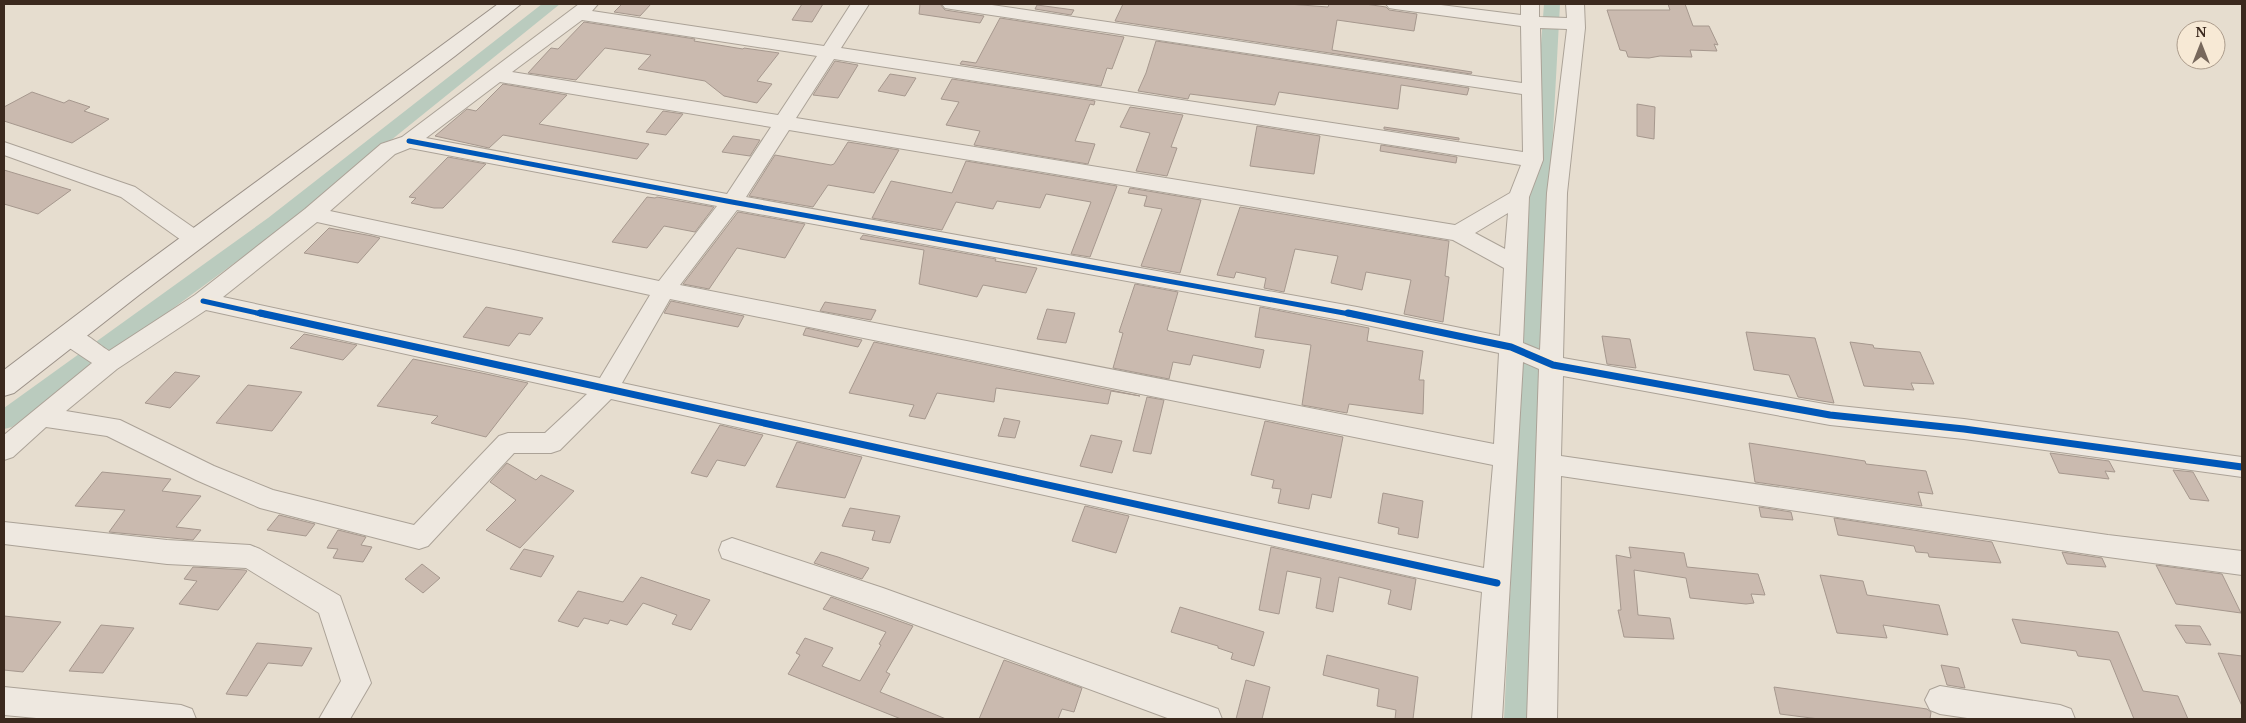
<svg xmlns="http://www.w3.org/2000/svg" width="2246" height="723" viewBox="0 0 2246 723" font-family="'Noto Serif',serif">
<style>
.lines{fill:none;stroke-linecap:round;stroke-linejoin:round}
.canal{fill:#bacbbe;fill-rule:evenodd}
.building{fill:#cabaaf;stroke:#a6988e}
.street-casing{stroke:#aba297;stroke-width:2}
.secondary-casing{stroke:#9b9188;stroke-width:2}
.street{fill:#eee8e0;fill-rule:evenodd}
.secondary{fill:#eee8e0;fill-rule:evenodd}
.cycleway-far1-casing{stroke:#f7e9d5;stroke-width:8}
.cycleway-casing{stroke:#f7e9d5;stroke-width:10}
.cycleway-far1{stroke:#0057b8;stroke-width:5}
.cycleway{stroke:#0057b8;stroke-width:7}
</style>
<rect width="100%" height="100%" fill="#e6ddcf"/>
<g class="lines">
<!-- canal -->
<g class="canal">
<path d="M542 4H560L282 228 12 427 4 429V408L268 218Z"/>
<path d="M1544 4H1560L1549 206 1532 719H1504L1529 206Z"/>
</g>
</g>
<!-- building -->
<g class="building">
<path d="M622 4H651L640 16 614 12Z"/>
<path d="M802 4H823L812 22 792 20Z"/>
<path d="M920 4H940L945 10 984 16 980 23 919 14Z"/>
<path d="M1123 4H1288L1328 7 1329 4H1365L1386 7 1389 10 1417 14 1414 31 1337 20 1332 50 1472 72 1471 74 1115 21Z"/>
<path d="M1668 4H1685L1693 26H1709L1718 45 1714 44 1717 51 1690 50 1692 57 1660 56 1649 58 1628 57 1626 51 1620 50 1607 10H1670Z"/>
<path d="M1037 5 1074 10 1071 15 1035 9Z"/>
<path d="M1000 18 1124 37 1112 69 1107 68 1101 86 960 64 962 61 976 63Z"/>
<path d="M584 22 695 39 694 41 743 49 744 48 779 53 757 81 772 84 757 103 724 96 705 81 638 69 651 55 605 48 576 80 528 73 551 48 558 49Z"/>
<path d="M1156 41 1469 88 1467 95 1401 85 1398 109 1279 92 1275 105 1190 94 1188 99 1138 91 1146 73Z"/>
<path d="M835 61 858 65 838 98 813 95Z"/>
<path d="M890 74 916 78 905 96 878 91Z"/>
<path d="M952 79 1095 101 1094 105 1090 104 1075 141 1095 144 1088 164 974 145 980 131 946 125 959 102 941 99Z"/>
<path d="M503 84 567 95 539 124 649 144 637 159 503 135 489 148 435 136 467 109 476 111Z"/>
<path d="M32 92 64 103 69 100 90 107 84 111 109 119 72 143 4 121V107Z"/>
<path d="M1637 104 1655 107 1654 139 1637 136Z"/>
<path d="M1130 107 1183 115 1171 147 1177 148 1167 176 1136 171 1150 133 1120 127Z"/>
<path d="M663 111 683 114 666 135 646 132Z"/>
<path d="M1257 126 1320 136 1314 174 1250 166Z"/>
<path d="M1384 127 1459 138V140L1384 129Z"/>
<path d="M733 136 760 140 750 156 722 152Z"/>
<path d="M848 142 899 150 874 193 828 185 813 207 749 196 775 155 831 165 834 164Z"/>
<path d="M1381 145 1457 157 1456 163 1380 151Z"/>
<path d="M448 157 486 164 443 208H434L411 203 416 198 409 197Z"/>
<path d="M966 161 1117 186 1090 257 1071 254 1091 202 1046 194 1040 208 997 201 993 209 956 202 942 230 872 218 891 181 952 193Z"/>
<path d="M4 170 71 190 38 214 4 204Z"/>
<path d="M1130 188 1201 200 1180 273 1141 266 1162 209 1144 206 1147 196 1128 193Z"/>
<path d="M647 197 655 198 657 197 714 207 695 232 664 226 647 248 612 242Z"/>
<path d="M1240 207 1449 241 1445 276 1449 277 1443 322 1404 314 1411 280 1366 272 1362 290 1331 283 1338 256 1295 249 1284 292 1264 288 1266 278 1236 272 1234 278 1217 275Z"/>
<path d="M738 212 805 224 785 258 737 248 709 289 683 284Z"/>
<path d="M329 228 372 236 380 238 358 263 304 253Z"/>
<path d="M863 235 996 259 995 261 1037 268 1026 293 983 285 977 297 919 284 924 250 860 239Z"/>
<path d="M1135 284 1178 292 1167 330 1169 331 1264 350 1260 368 1193 355 1190 365 1173 362 1169 379 1113 368 1123 333 1119 332Z"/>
<path d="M671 301 744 316 738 327 664 313Z"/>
<path d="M825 302 876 310 871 320 820 311Z"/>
<path d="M486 307 543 318 530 335 519 333 509 346 463 337Z"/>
<path d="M1260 307 1369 328 1367 341 1423 351 1419 380H1424L1423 414 1349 404 1347 413 1302 405 1311 345 1255 337Z"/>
<path d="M1047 309 1075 313 1066 343 1037 339Z"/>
<path d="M806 328 862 340 858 347 803 335Z"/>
<path d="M1746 332 1815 338 1834 403 1798 397 1789 375 1754 370Z"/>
<path d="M304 334 357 345 343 360 290 348Z"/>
<path d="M1602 336 1630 339 1636 368 1607 364Z"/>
<path d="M874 342 1140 396 1111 391 1108 404 996 388 994 402 937 393 925 419 909 416 914 405 849 393Z"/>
<path d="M1850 342 1873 345 1874 348 1920 352 1934 384 1911 383 1914 390 1864 386Z"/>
<path d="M413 359 477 372 528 383 486 437 431 423 438 416 377 406Z"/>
<path d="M175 372 200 376 170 408 145 403Z"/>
<path d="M248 385 302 392 272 431 216 423Z"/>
<path d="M1147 397 1164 400 1151 454 1133 451Z"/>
<path d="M1004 418 1020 421 1015 438 998 436Z"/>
<path d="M1265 421 1343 437 1331 498 1312 494 1309 509 1278 503 1281 489 1272 488 1274 480 1251 475Z"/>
<path d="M720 425 763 435 745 466 717 460 707 477 691 473Z"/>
<path d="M1091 435 1122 441 1112 473 1080 466Z"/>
<path d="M797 442 862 457 845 498 776 487Z"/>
<path d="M1749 443 1865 461 1866 464 1926 471 1933 494 1918 492 1922 506 1755 482Z"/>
<path d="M2050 453 2109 461 2115 472 2105 471 2109 479 2059 473Z"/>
<path d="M507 463 536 480 541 475 574 491 520 548 486 530 516 500 490 482Z"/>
<path d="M2173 470 2193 472 2209 501 2190 499Z"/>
<path d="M102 472 171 479 162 491 201 496 176 527 201 530 193 540 109 532 125 510 75 506Z"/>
<path d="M1383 493 1423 501 1418 538 1398 534 1399 528 1378 523Z"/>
<path d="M1085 506 1129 516 1116 553 1072 541Z"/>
<path d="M1759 507 1791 512 1793 520 1761 517Z"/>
<path d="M850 508 900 516 890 543 872 540 875 531 842 526Z"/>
<path d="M279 515 315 524 306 536 267 530Z"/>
<path d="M1834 518 1992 542 2001 563 1929 557 1928 553 1916 552 1914 546 1838 535Z"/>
<path d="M338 530 366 537 361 545 372 547 363 562 333 558 338 549 327 548Z"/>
<path d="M1271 547 1416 579 1411 610 1388 604 1391 590 1339 577 1333 612 1316 608 1321 578 1287 571 1279 614 1259 610Z"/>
<path d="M1629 547 1684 553 1687 567 1758 574 1765 595 1751 594 1754 603 1746 604 1690 598 1686 578 1634 570 1638 615 1670 618 1674 639 1624 637 1618 610H1621L1616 555 1631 558Z"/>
<path d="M524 549 554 556 541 577 510 569Z"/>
<path d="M821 552 838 557 869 568 862 579 814 563Z"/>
<path d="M2062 552 2102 558 2106 567 2067 564Z"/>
<path d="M422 564 440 578 423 593 405 579Z"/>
<path d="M2156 565 2222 574 2241 613 2176 604Z"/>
<path d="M193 567 245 570 247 571 218 610 179 604 197 581 184 579Z"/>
<path d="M1820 575 1863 581 1867 595 1939 605 1948 635 1883 625 1887 638 1837 633Z"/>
<path d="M641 577 710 600 691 630 672 624 677 615 643 603 627 625 610 620 608 624 584 618 578 627 558 621 578 591 623 602Z"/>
<path d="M831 597 913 626 886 672 890 674 880 692 946 719H901L788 674 800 655 796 653 805 638 833 648 822 666 860 681 881 645 879 644 886 632 823 609Z"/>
<path d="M1180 607 1264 632 1254 666 1231 659 1233 653 1218 648V646L1171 632Z"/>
<path d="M4 616 61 622 23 672 4 670Z"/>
<path d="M2012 619 2118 632 2143 691 2178 696 2188 719H2134L2110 660 2078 656 2076 651 2021 643Z"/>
<path d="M101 625 134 628 103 673 69 671Z"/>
<path d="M2175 625 2200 626 2211 645 2186 643Z"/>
<path d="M257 643 312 648 302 666 268 663 247 696 226 694Z"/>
<path d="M2218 653 2242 656V706Z"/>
<path d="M1327 655 1418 677 1413 719H1395L1396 710 1377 706 1379 689 1323 675Z"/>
<path d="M1004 660 1082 688 1074 712 1062 709 1058 719H979Z"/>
<path d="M1941 665 1959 668 1965 688 1947 685Z"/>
<path d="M1246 680 1270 687 1262 719H1236Z"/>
<path d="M1774 687 1927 709 1931 712 1930 719H1819L1780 714Z"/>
</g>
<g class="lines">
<defs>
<g id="street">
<path d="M579 4H598L592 11 824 46 851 4H869L841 48 1523 152 1522 94 951 9 945 8 942 4H985L1522 83 1521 26 1395 9 1389 8 1386 4H1433L1521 15V4H1539V17L1567 18 1566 4H1584L1585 28 1567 193 1563 358 1830 405 1964 419 2242 457V477L1964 439 1830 425 1563 376 1561 456 2108 535 2242 551V575L2108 557 1561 476 1557 719H1527L1539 369 1523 362 1502 719H1472L1482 592 611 399 560 450 551 453H514L428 546 419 549 260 508 196 480 107 436 46 427 13 457 4 460V435L92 363 59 341 55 335 59 329C77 323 94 342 109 351L195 295 305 209 381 144 402 137ZM582 20 817 56 778 115 512 72ZM1540 28 1567 29 1547 193 1540 350 1523 343 1529 197 1543 160ZM834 59 1521 165 1510 193 1455 225 796 118ZM500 82 771 127 727 194 426 138ZM789 130 1453 240 1504 268 1500 336 1357 307 746 197ZM410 148 717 206 659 281 330 211 395 154ZM737 210 1357 323 1499 353 1494 444 680 285ZM1508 213 1505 249 1475 233ZM317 222 650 295 600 378 223 297ZM670 299 1493 465 1484 568 622 383ZM206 310 587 394 545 433H508L499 436 414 525 273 490 214 466 120 420 66 411 117 369Z"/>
<path d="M4 142 135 187 204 235 207 240 204 245 196 247 188 245 121 197 4 155Z"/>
<path d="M4 522 167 540 250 545 260 549 340 596 371 683 350 719H319L341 681 319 613 246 568 167 564 4 544Z"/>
<path d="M732 538 883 588 1207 705 1218 709 1222 719H1170L881 612 722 558 719 550 722 542Z"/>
<path d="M1940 686 2060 705 2071 709 2075 719H1974L1940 714 1930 710 1925 700 1930 690Z"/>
<path d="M4 687 181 705 192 709 196 719H47L4 715Z"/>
</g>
<path id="secondary" d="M498 4H521L455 56 139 295 14 393 4 396V370L120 282Z"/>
</defs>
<!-- street casing -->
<use href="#street" class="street-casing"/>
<!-- secondary casing -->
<use href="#secondary" class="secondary-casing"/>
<!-- street -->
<use href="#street" class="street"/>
<!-- secondary -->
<use href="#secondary" class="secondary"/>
<defs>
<g id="cycleway-far1">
<path d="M409 141 732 202 1355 315"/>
<path d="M203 301 266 315"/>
</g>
<g id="cycleway">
<path d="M260 313 1497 583"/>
<path d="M1348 313 1511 347 1553 365 1830 415 1964 429 2242 467"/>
</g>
</defs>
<!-- cycleway-far1 casing -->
<use href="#cycleway-far1" class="cycleway-far1-casing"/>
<!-- cycleway casing -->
<use href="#cycleway" class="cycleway-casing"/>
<!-- cycleway-far1 -->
<use href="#cycleway-far1" class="cycleway-far1"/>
<!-- cycleway -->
<use href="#cycleway" class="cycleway"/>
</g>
<!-- border -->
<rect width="2246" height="723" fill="none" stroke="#3b291e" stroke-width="10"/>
<!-- north arrow -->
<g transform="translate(2201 45)"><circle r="24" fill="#f7e9d5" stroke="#ac9c8c"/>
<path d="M0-4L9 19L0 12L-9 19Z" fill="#77685c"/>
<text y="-8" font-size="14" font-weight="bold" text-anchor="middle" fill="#3b291e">N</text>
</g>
</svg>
